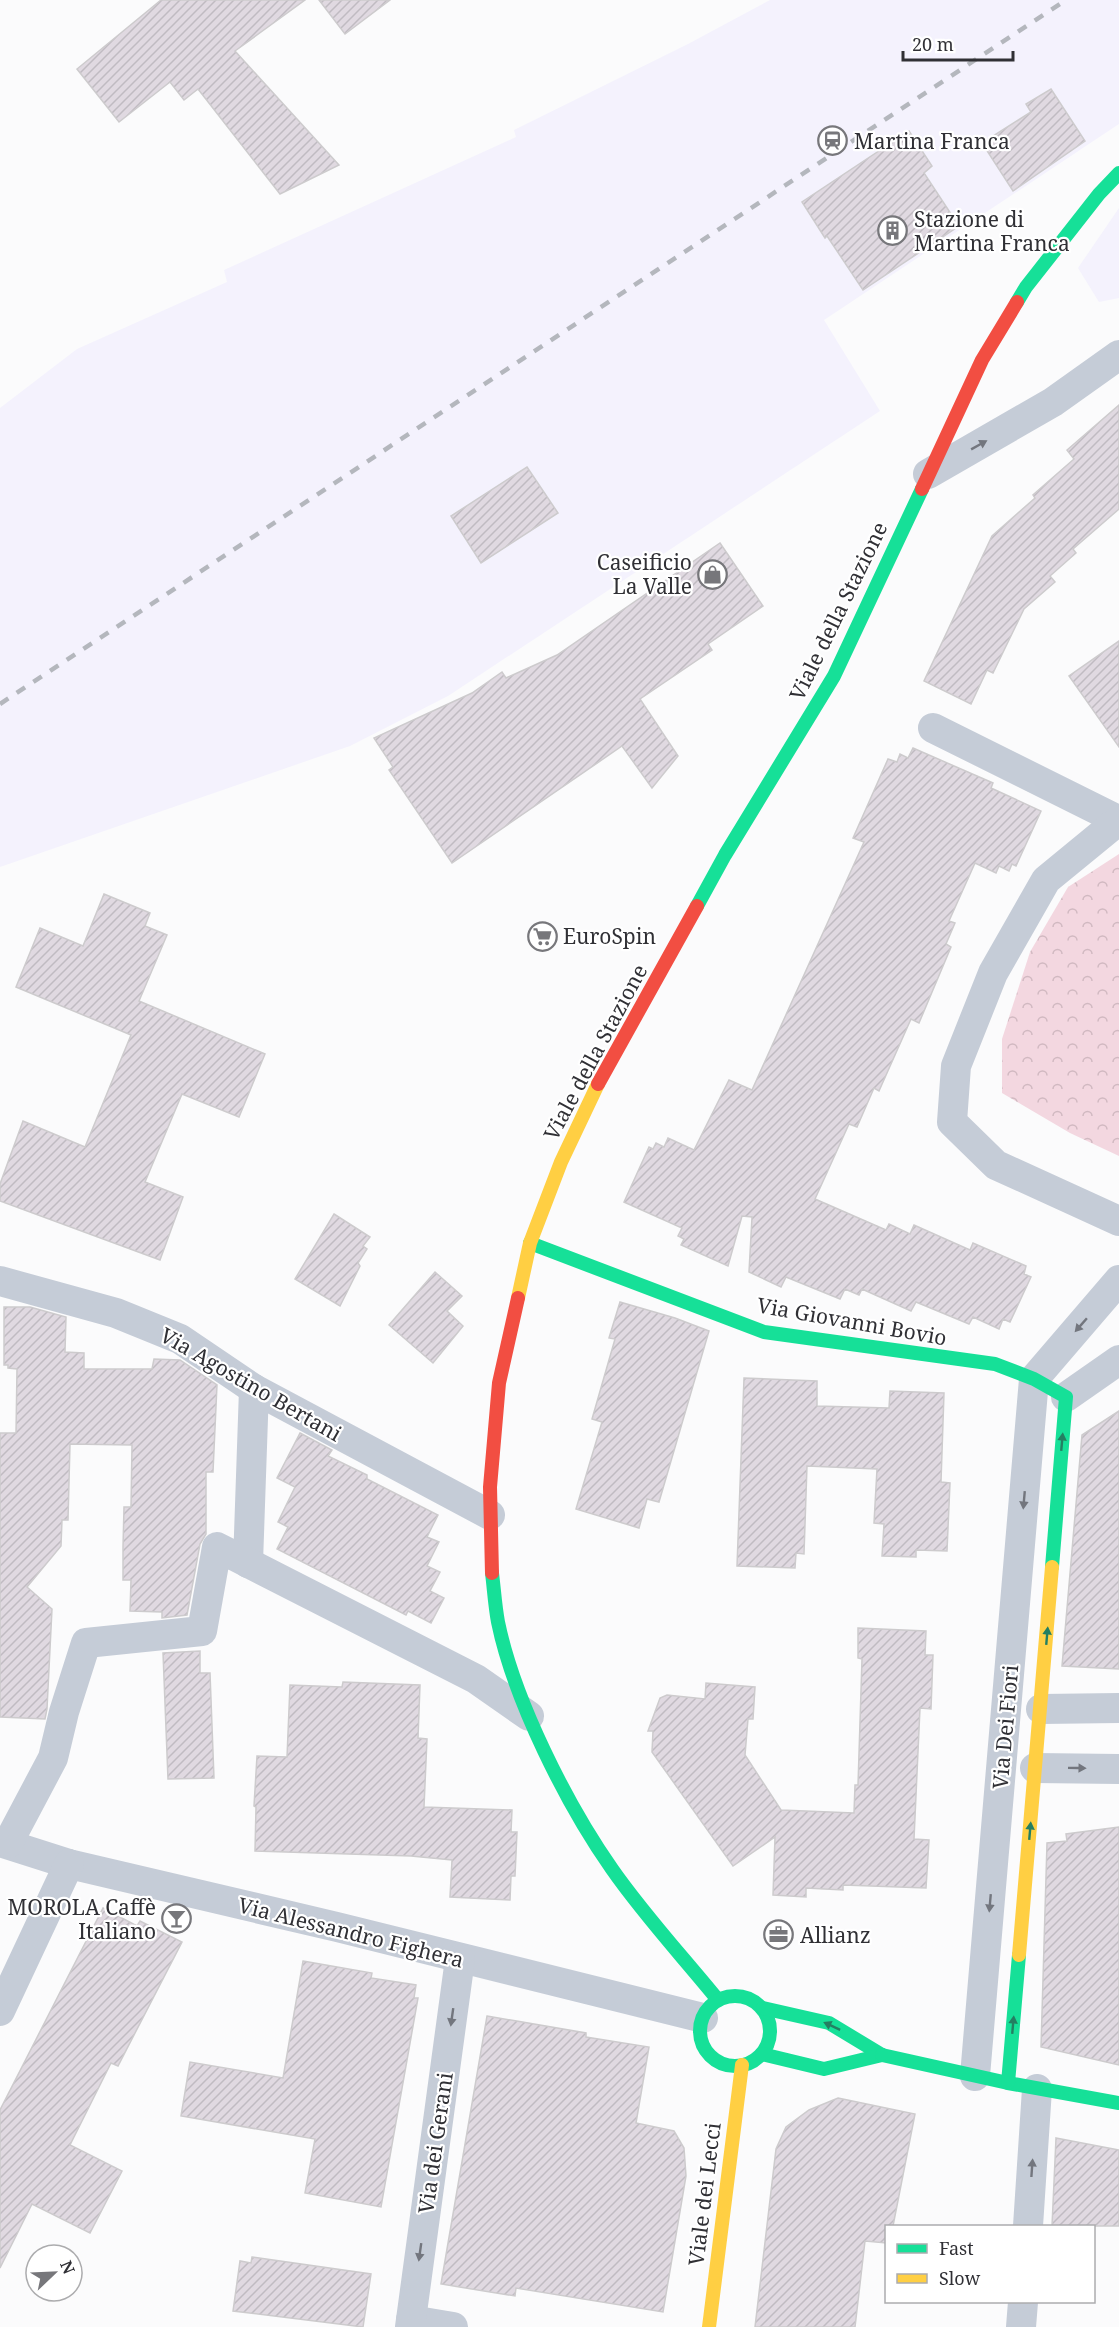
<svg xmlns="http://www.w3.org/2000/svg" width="1119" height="2327" viewBox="0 0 1119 2327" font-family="'Noto Serif',serif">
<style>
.built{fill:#f4f2fd}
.forest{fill:url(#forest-crowns)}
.building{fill:url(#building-hatch);stroke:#cdcbcd;stroke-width:1.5}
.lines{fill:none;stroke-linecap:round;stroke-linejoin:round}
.street{stroke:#c5ccd7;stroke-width:30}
.fast{stroke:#16e098;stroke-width:14}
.slow{stroke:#ffcf43;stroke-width:14}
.jam{stroke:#f24e42;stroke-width:14}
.rail{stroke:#b4b7bd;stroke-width:4.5;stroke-dasharray:10 10;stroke-linecap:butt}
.oneway{fill:#73767e}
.oneway2{fill:#247f62}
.labels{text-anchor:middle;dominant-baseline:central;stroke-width:4.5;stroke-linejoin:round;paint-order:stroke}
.poi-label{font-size:21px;fill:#303035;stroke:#fff;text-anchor:start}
.street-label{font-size:21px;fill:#303035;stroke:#fff}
</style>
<defs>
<pattern id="forest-crowns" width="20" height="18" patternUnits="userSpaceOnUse" patternTransform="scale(1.5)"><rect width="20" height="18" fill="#f3d7e0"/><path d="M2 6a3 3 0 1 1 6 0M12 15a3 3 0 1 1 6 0" fill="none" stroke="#d1b9c1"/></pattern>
<pattern id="building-hatch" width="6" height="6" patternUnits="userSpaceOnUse" patternTransform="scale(1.5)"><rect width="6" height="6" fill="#e0d9e1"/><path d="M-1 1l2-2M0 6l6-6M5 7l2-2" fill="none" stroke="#c0bbc2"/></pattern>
</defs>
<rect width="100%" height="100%" fill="#fbfbfc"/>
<!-- built -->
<g class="built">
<path d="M770 0H1119V124L824 320 880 411 448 696 350 746 0 867V408L77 349 227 282 224 270 516 137 514 130 688 44Z"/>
<path d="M1119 208V298L1099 302 1078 268Z"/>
</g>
<!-- forest -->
<path class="forest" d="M1119 854V1156L1070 1133 1002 1093V1039L1030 952 1068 887Z"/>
<!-- building -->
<g class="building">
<path d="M161 0H305L235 51 339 165 280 194 198 89 184 100 170 82 119 122 77 69Z"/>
<path d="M319 0H390L345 34Z"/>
<path d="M1051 89 1085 141 1013 191 982 143 1031 112 1026 104Z"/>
<path d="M909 131 932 166 924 173 959 226 863 290 827 236 825 238 802 202Z"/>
<path d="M1119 405V509L1073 549 1076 553 1050 576 1055 582 1024 609 993 673 987 670 971 704 924 681 992 536 1035 498 1033 495 1074 459 1067 450Z"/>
<path d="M527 467 558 513 481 563 451 516Z"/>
<path d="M720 543 763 606 708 644 712 650 640 699 678 756 652 788 622 746 452 863 389 770 393 767 374 738 472 693 502 672 506 678 557 655Z"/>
<path d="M1119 641V747L1069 676Z"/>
<path d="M913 748 993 783 991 788 1041 811 1016 866 1012 864 1009 871 999 866 996 873 975 863 949 921 955 923 946 944 951 947 919 1023 911 1019 879 1091 874 1088 857 1127 849 1124 815 1199 886 1230 889 1224 910 1234 914 1225 970 1250 973 1243 1026 1266 1024 1274 1031 1277 1010 1322 1003 1319 999 1329 973 1317 969 1324 916 1302 911 1311 862 1289 859 1295 845 1289 840 1299 786 1277 781 1287 749 1272 752 1217 742 1216 728 1266 681 1245 684 1239 678 1236 682 1228 624 1202 649 1147 653 1149 656 1143 664 1147 668 1138 694 1150 729 1080 752 1090 864 842 853 838 888 759 897 762 900 754 908 758Z"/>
<path d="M104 894 150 913 145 926 167 935 139 1001 265 1054 239 1117 182 1094 145 1182 183 1197 160 1260 0 1201V1184L23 1121 85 1147 131 1035 16 987 40 928 83 946Z"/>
<path d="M334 1214 370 1237 363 1246 367 1249 358 1263 360 1266 340 1306 295 1279Z"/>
<path d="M435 1272 462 1296 447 1311 463 1326 433 1363 389 1325Z"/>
<path d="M620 1302 675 1318 709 1331 659 1502 647 1499 639 1528 576 1509 602 1422 592 1419 615 1339 609 1338Z"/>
<path d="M4 1307H30L66 1317 65 1352 84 1353V1369H152L154 1359 180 1360 217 1385 213 1472H206V1534L200 1544 187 1615 162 1618V1612L130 1611 131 1580H123V1547L124 1507H131L132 1445 70 1444 68 1520H62L61 1546 27 1587 52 1609 47 1709 45 1719 0 1717V1433H16L17 1369 8 1368V1365H4Z"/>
<path d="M744 1378 817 1381V1406L889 1408 890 1391 944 1393 941 1482 950 1483 947 1551 916 1550V1557L882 1556 884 1524 874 1523 877 1469 807 1466 804 1554 796 1553 795 1568 737 1566Z"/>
<path d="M1119 1411V1669L1062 1666 1082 1435Z"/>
<path d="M300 1433 332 1450 328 1456 367 1475V1479L438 1515 427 1537 439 1542 427 1566 440 1572 430 1591 444 1598 431 1623 408 1611 406 1615 277 1549 288 1527 278 1522 295 1487 277 1478Z"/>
<path d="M858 1628 926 1631 925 1655H933L931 1709 920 1708 914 1839 929 1840 926 1888 843 1885V1890L806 1888V1897L773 1895 775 1837 733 1866 652 1752 653 1731H648L660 1698 667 1695 705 1699 706 1683 755 1687 753 1719H748L745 1755 781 1810 854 1813 855 1785H858L862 1659 858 1658Z"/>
<path d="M200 1651V1673H210L214 1778 168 1779 163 1653Z"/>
<path d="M343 1682 420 1685 418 1738 427 1739 424 1807 512 1810 511 1832H517L515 1876H511L510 1900 450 1897 452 1860 411 1856 255 1851 256 1807 254 1806 257 1756 287 1757 290 1685 342 1687Z"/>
<path d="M1119 1827V2065L1041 2047 1047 1843 1067 1841 1066 1834Z"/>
<path d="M103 1908 137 1926 140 1921 182 1942 118 2066 111 2063 70 2145 122 2171 90 2233 32 2204 0 2268V2110Z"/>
<path d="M303 1961 372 1973 371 1978 416 1985 414 1998H418L381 2207 305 2193 315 2139 181 2116 190 2062 283 2078Z"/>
<path d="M487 2016 586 2033V2037L649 2047 636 2123 674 2131 684 2148 686 2176 663 2312 516 2288 515 2296 441 2284Z"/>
<path d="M838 2098 915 2114 893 2226H886V2243L865 2241 855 2327H755L776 2149 786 2127 809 2110Z"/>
<path d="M1056 2138 1119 2150V2226H1052Z"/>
<path d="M252 2257 371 2274 363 2327 233 2311 240 2261 251 2263Z"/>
</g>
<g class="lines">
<!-- street -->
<g class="street">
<path d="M928 474 1053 402 1119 355"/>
<path d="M933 728 1118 820"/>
<path d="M1119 820 1046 880 993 973 956 1066 952 1122 996 1165 1119 1221"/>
<path d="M0 1281 116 1313 180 1339 254 1389 490 1515"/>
<path d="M1066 1397 1119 1360"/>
<path d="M248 1563 254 1389"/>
<path d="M1041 1709 1119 1708"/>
<path d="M1035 1768 1119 1769"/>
<path d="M0 1842 69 1864 337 1927 703 2018"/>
<path d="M8 1843 53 1758 64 1712 86 1643 202 1631 217 1547 476 1679 529 1716"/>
<path d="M0 2011 69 1864"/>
<path d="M975 2076 1034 1379 1119 1280"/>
<path d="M1028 2226 1037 2089"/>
<path d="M411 2320 453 2327"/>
<path d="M410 2327 460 1959"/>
<path d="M1021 2327 1023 2302"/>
</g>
<!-- fast -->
<g class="fast">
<path d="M1017 302 1026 287 1099 194 1119 173"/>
<path d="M697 906 725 855 834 676 922 489"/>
<path d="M530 1243 764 1332 995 1364 1034 1379 1066 1397 1052 1567"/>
<path d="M492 1573C494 1589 495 1606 498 1622 514 1700 567 1805 612 1869 644 1915 683 1957 718 2000"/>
<circle cx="735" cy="2031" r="35"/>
<path d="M763 2008 829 2023 882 2055"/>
<path d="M762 2054 824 2069 882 2055"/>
<path d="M882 2055 1008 2083 1119 2103"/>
<path d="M1008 2083 1019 1955"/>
</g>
<!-- slow -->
<g class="slow">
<path d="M518 1298 530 1243 561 1162 598 1084"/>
<path d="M1019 1955 1052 1567"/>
<path d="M709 2327 742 2065"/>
</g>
<!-- jam -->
<g class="jam">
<path d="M922 489 982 360 1017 302"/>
<path d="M598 1084 697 906"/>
<path d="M492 1573 490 1487 499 1383 518 1298"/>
</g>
<!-- rail -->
<path class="rail" d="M0 704 1066 0"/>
</g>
<!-- one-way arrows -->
<defs><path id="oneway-solid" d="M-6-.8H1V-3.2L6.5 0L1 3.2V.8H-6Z" transform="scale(1.5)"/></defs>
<g class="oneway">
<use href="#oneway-solid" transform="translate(979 445) rotate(-29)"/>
<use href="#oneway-solid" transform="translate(1081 1325) rotate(131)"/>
<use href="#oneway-solid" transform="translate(1024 1500) rotate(95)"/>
<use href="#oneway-solid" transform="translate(1077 1768) rotate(1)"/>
<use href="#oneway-solid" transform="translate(990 1903) rotate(95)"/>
<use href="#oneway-solid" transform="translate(452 2017) rotate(98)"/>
<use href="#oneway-solid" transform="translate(1032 2168) rotate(-86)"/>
<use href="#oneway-solid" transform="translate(420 2252) rotate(98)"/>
</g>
<g class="oneway2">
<use href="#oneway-solid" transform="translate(1062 1442) rotate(-85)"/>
<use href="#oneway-solid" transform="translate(1047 1636) rotate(-85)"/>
<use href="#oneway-solid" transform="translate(1030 1831) rotate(-85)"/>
<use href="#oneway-solid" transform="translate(1013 2025) rotate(-85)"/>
<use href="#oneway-solid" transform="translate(832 2026) rotate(-155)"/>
</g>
<!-- icons -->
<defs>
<symbol id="station-ring" viewBox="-11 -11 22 22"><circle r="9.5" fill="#fff" stroke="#77777b" stroke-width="1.5"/><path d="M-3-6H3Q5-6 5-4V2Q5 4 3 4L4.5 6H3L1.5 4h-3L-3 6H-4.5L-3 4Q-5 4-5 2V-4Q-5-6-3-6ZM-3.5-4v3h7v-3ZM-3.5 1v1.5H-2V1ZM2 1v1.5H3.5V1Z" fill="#77777b"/></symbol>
<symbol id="building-ring" viewBox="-11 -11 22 22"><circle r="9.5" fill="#fff" stroke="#77777b" stroke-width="1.5"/><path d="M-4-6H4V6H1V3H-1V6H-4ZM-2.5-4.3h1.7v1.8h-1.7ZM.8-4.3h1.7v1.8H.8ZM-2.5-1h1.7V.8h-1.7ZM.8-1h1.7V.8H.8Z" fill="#77777b"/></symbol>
<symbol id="shop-ring" viewBox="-11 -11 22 22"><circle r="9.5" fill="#fff" stroke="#77777b" stroke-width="1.5"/><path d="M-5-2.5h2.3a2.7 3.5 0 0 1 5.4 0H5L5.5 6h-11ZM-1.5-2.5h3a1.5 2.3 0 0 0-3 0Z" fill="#77777b"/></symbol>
<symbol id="supermarket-ring" viewBox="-11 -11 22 22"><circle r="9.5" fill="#fff" stroke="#77777b" stroke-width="1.5"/><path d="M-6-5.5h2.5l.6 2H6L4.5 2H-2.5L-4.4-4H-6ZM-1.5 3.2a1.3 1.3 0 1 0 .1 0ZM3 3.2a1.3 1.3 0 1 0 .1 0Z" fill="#77777b"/></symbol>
<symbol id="bar-ring" viewBox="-11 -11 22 22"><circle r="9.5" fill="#fff" stroke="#77777b" stroke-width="1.5"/><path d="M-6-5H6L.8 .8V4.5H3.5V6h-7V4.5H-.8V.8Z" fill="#77777b"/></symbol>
<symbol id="office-ring" viewBox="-11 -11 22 22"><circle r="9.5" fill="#fff" stroke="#77777b" stroke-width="1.5"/><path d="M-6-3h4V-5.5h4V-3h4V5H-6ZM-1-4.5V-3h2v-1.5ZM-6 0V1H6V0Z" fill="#77777b"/></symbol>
</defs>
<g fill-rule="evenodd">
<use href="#station-ring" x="816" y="124" width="33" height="33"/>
<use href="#building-ring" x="876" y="214" width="33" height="33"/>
<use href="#shop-ring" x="696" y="558" width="33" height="33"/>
<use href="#supermarket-ring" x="526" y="920" width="33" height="33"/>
<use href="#bar-ring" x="160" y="1902" width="33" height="33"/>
<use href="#office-ring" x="762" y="1918" width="33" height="33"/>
</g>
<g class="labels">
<!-- poi labels -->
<g class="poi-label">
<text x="854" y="141">Martina Franca</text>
<text x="914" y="219">Stazione di<tspan x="914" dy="24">Martina Franca</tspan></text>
<text x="692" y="562" text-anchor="end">Caseificio<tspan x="692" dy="24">La Valle</tspan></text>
<text x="563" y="936">EuroSpin</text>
<text x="156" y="1907" text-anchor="end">MOROLA Caffè<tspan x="156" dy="24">Italiano</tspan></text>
<text x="800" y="1935">Allianz</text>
</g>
<!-- street labels -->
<g class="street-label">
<text transform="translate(838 611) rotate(-64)">Viale della Stazione</text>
<text transform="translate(595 1052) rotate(-62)">Viale della Stazione</text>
<text transform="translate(852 1321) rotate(10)">Via Giovanni Bovio</text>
<text transform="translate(251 1384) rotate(30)">Via Agostino Bertani</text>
<text transform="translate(1005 1727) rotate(-85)">Via Dei Fiori</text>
<text transform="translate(351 1932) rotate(14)">Via Alessandro Fighera</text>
<text transform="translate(435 2143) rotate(-82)">Via dei Gerani</text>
<text transform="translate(704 2194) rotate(-83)">Viale dei Lecci</text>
</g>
</g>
<!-- legend -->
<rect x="885" y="2225" width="210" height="78" fill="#ffffff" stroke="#acacae" stroke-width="1.5"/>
<rect x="897" y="2244" width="30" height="9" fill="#16e098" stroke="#acacae" stroke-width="1.5"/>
<text x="939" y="2255" font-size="18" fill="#303035">Fast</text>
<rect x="897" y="2274" width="30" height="9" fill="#ffcf43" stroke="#acacae" stroke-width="1.5"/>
<text x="939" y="2285" font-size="18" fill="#303035">Slow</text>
<!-- north arrow -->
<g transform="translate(54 2273) rotate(67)"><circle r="28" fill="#ffffff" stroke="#acacae" stroke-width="1.5"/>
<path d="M0-4.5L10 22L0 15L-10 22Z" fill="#77777b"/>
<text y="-9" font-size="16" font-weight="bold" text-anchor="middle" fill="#303035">N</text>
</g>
<!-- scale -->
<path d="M903 51v9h110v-9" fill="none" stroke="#303035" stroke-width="3"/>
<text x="912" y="51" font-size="18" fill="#303035" stroke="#ffffff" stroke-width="4.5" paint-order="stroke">20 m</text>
</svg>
